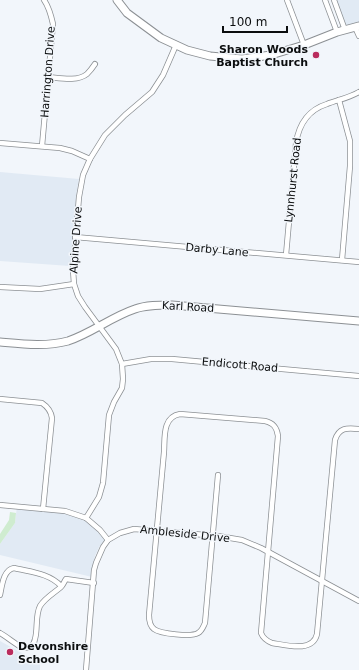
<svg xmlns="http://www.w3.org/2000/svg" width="359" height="670" viewBox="0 0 359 670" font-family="'DejaVu Sans',sans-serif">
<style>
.built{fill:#e1eaf4}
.green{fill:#cfecd0}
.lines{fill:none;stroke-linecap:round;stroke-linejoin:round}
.street-casing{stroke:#8c9094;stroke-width:6}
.secondary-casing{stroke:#8c9094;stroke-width:9}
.street{stroke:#fff;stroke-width:4.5}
.secondary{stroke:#fff;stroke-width:7}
.poi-dot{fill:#ba2c5d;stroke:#f2f6fb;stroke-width:1.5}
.labels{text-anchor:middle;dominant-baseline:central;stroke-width:3;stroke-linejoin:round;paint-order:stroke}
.poi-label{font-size:11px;font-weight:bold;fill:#0b0d0e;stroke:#f2f6fb;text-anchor:end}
.street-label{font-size:11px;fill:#0b0d0e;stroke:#f2f6fb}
</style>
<rect width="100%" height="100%" fill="#f2f6fb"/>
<!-- built -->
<g class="built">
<path d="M332 0H359V29L342 30Z"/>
<path d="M0 172 79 179 77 190 70 266 0 261Z"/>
<path d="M17 506 64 510 88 519 108 536 99 547 95 556 93 564 92 577 0 555V544L15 523Z"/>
<path d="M0 641 40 663V670H0Z"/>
</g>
<!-- green -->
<path class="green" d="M10 512 16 513 15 523 0 544V534L9 520Z"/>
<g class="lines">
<defs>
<g id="street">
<path d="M287 0 304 45"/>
<path d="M325 0 337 32"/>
<path d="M334 0 345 30"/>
<path d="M355 27 359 36"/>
<path d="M48 77C60 78 77 82 87 74 90 71 93 67 95 64"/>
<path d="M339 100 350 141V166L342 260"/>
<path d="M0 143 60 148 72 151 90 159"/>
<path d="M42 146 53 24C51 15 49 7 44 0"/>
<path d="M75 237 359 262"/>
<path d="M286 255 296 143C299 124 308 110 327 104 337 100 349 98 359 92"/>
<path d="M0 287 40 289 74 284"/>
<path d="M122 364 151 359H172L359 376"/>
<path d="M0 399 42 403C48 407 51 411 52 418L43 509"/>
<path d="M218 475 205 623C203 627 202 631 198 633 192 637 160 634 154 629 150 626 149 620 149 615L164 452C165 438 162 417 180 414L265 421C274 423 277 428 278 436L261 633C263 638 267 641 272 643 286 645 313 653 317 634L335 440C339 427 347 428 359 429"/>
<path d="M0 505 65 511 86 518 100 530 108 540"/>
<path d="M86 518 99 497 103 483 109 415 114 402 122 388 123 379 122 364 116 349 85 307 78 296 74 284 73 270 79 197 83 175 90 159 105 135 125 115 152 92 163 75 176 45"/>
<path d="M0 595C2 586 3 570 14 568 30 572 49 573 61 586"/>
<path d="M0 633C7 637 14 643 21 647 27 650 34 646 35 639 38 629 35 616 40 606 45 598 54 593 61 587 63 585 64 582 66 579L94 583"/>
<path d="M86 670 94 570 96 563 103 547 108 540 120 533 134 529 218 536 242 540 261 548 359 601"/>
</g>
<g id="secondary">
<path d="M117 0 127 13 161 38 187 50 210 56 242 59 271 55 304 45 337 32 359 26"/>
<path d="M0 342C22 344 46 347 68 341 92 333 111 317 135 309 146 305 159 305 172 305L359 321"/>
</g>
</defs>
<!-- street casing -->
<use href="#street" class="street-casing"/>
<!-- secondary casing -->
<use href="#secondary" class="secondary-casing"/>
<!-- street -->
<use href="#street" class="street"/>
<!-- secondary -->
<use href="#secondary" class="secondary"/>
</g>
<!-- markers -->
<g class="poi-dot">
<circle cx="316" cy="55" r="4"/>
<circle cx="10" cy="652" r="4"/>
</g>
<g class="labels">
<!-- poi labels -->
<g class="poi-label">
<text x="308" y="49">Sharon Woods<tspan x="308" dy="13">Baptist Church</tspan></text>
<text x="18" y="646" text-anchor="start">Devonshire<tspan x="18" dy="13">School</tspan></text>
</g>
<!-- street labels -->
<g class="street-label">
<text transform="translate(48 72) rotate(-86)">Harrington Drive</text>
<text transform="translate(293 180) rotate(-84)">Lynnhurst Road</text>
<text transform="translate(76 240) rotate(-86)">Alpine Drive</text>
<text transform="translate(217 250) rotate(5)">Darby Lane</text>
<text transform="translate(188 307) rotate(3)">Karl Road</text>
<text transform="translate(240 365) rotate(5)">Endicott Road</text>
<text transform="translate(185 534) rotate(6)">Ambleside Drive</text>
</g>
</g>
<!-- scale -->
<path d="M223 26v6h64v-6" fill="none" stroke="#0b0d0e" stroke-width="2"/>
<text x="229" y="26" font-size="12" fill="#0b0d0e" stroke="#f2f6fb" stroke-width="3" paint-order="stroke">100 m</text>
</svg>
